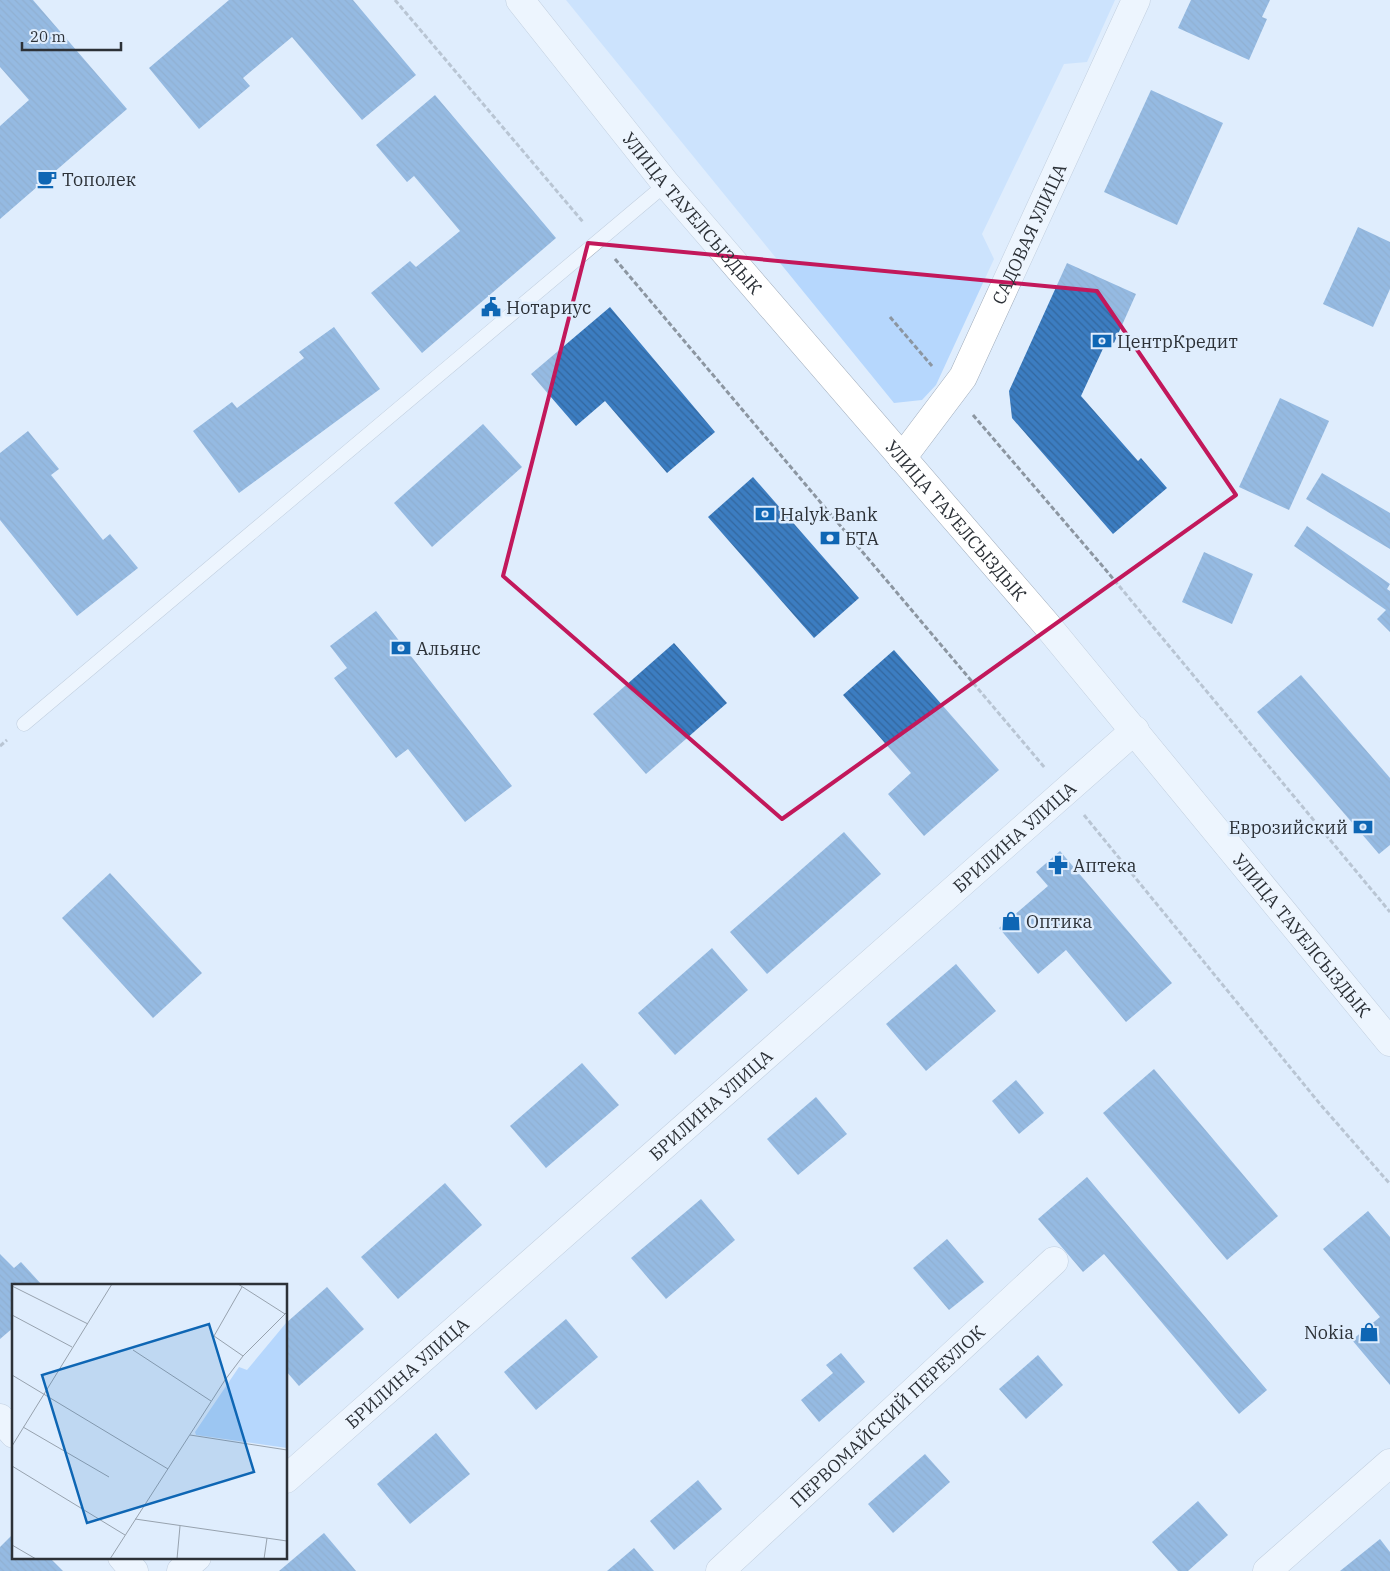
<svg xmlns="http://www.w3.org/2000/svg" width="1390" height="1571" viewBox="0 0 1390 1571" font-family="'IBM Plex Serif',serif">
<style>
.green{fill:#b6d7fd}
.building{fill:url(#building-back-hatch)}
.lines{fill:none;stroke-linecap:round;stroke-linejoin:round}
.service-casing{stroke:#a0acbb;stroke-width:15}
.minor-casing{stroke:#a0acbb;stroke-width:29}
.tertiary-casing{stroke:#a0acbb;stroke-width:29}
.path{stroke:#8c96a1;stroke-width:3;stroke-dasharray:5 2.5;stroke-linecap:butt}
.service{stroke:#fff;stroke-width:14}
.minor{stroke:#fff;stroke-width:28}
.tertiary{stroke:#fff;stroke-width:28}
.marked{fill:none;stroke:#c2185b;stroke-width:4;stroke-linejoin:round}
.labels{text-anchor:middle;dominant-baseline:central;stroke-width:5;stroke-linejoin:round;paint-order:stroke}
.poi-label{font-size:18px;fill:#2c3137;stroke:#dfedfd;text-anchor:start}
.street-label{font-size:18px;fill:#2c3137;stroke:#dfedfd}
.inset-road{fill:none;stroke:#97a2ae;stroke-width:1}
.view{fill:#0e66b4;fill-opacity:0.15;stroke:#0e66b4;stroke-width:2.5}
.inset-edge{fill:none;stroke:#2c3137;stroke-width:2.5}
</style>
<defs>
<pattern id="building-back-hatch" width="6" height="6" patternUnits="userSpaceOnUse" patternTransform="scale(1.25)"><rect width="6" height="6" fill="#3c7dc1"/><path d="M-1 5l2 2M0 0l6 6M5-1l2 2" fill="none" stroke="#33679e"/></pattern>
</defs>
<rect width="100%" height="100%" fill="#dfedfd"/>
<!-- green -->
<path class="green" d="M566 0H1115L1087 62 1064 64 982 234 994 259 936 385 922 400 894 403Z"/>
<!-- building -->
<g class="building">
<path d="M0 0H33L127 109 0 219V126L29 100 0 67Z"/>
<path d="M229 0H353L416 75 362 120 292 37 243 78 250 86 199 129 149 68Z"/>
<path d="M1191 0H1270L1262 17 1267 19 1249 60 1178 28Z"/>
<path d="M1151 90 1223 123 1177 225 1104 192Z"/>
<path d="M435 95 556 238 422 353 371 293 410 261 416 267 460 231 414 176 407 182 376 145Z"/>
<path d="M1358 227 1390 242V289L1373 327 1323 304Z"/>
<path d="M1067 263 1136 294 1114 343 1107 340 1081 396 1138 461 1141 458 1167 488 1113 534 1012 418 1009 391Z"/>
<path d="M610 307 715 432 667 473 605 401 576 426 531 374Z"/>
<path d="M334 327 380 389 239 493 193 431 232 402 237 408 304 358 299 352Z"/>
<path d="M1280 398 1329 421 1289 510 1239 487Z"/>
<path d="M483 424 522 467 432 547 394 503Z"/>
<path d="M28 431 59 469 51 475 103 540 110 534 138 568 77 616 0 520V453Z"/>
<path d="M1322 473 1390 513V549L1306 499Z"/>
<path d="M753 477 859 598 814 638 708 517Z"/>
<path d="M1307 526 1390 584 1387 589 1390 591V632L1377 619 1386 610 1294 546Z"/>
<path d="M1204 552 1253 574 1232 624 1182 602Z"/>
<path d="M376 611 512 786 465 822 408 749 396 758 334 678 347 668 330 646Z"/>
<path d="M674 643 727 703 646 774 593 714Z"/>
<path d="M894 650 999 770 924 836 888 794 911 773 843 695Z"/>
<path d="M1301 675 1390 778V845L1379 854 1257 712Z"/>
<path d="M844 832 881 874 767 974 730 932Z"/>
<path d="M1060 851 1172 983 1126 1022 1066 950 1038 974 999 928 1048 886 1036 872Z"/>
<path d="M110 873 202 973 153 1018 62 918Z"/>
<path d="M712 948 748 990 675 1055 638 1013Z"/>
<path d="M956 964 996 1011 926 1071 886 1024Z"/>
<path d="M582 1063 619 1105 546 1168 510 1126Z"/>
<path d="M1154 1069 1278 1216 1227 1260 1103 1113Z"/>
<path d="M1016 1080 1044 1113 1019 1134 992 1101Z"/>
<path d="M816 1097 847 1134 798 1175 767 1139Z"/>
<path d="M1087 1177 1267 1390 1239 1414 1104 1254 1083 1272 1038 1219Z"/>
<path d="M445 1183 482 1225 398 1299 361 1257Z"/>
<path d="M701 1199 735 1240 666 1299 631 1258Z"/>
<path d="M1368 1211 1390 1237V1385L1352 1340 1380 1317 1323 1249Z"/>
<path d="M947 1239 984 1282 949 1310 913 1268Z"/>
<path d="M0 1254 14 1268 21 1262 42 1285H14V1327L0 1339Z"/>
<path d="M327 1287 364 1329 299 1386 286 1371V1323Z"/>
<path d="M566 1319 598 1357 536 1410 504 1372Z"/>
<path d="M841 1353 865 1382 819 1422 801 1400 833 1373 826 1365Z"/>
<path d="M1038 1355 1063 1385 1026 1419 999 1389Z"/>
<path d="M436 1433 470 1474 410 1524 377 1484Z"/>
<path d="M925 1454 950 1482 893 1533 868 1504Z"/>
<path d="M698 1480 722 1509 674 1550 650 1521Z"/>
<path d="M1198 1501 1228 1535 1188 1571H1178L1152 1542Z"/>
<path d="M14 1533V1557H49L63 1571H0V1547Z"/>
<path d="M324 1533 356 1571H279Z"/>
<path d="M1380 1539 1390 1552V1571H1340Z"/>
<path d="M634 1548 654 1571H607Z"/>
</g>
<g class="lines">
<defs>
<path id="service" d="M24 724 666 184"/>
<g id="minor">
<path id="s1" d="M902 458 963 377 1136 0"/>
<path d="M0 1418 14 1434"/>
<path id="s2" d="M286 1479 1135 730"/>
<path d="M122 1557 134 1571"/>
<path d="M181 1571 197 1557"/>
<path id="s3" d="M720 1571 1054 1261"/>
<path d="M1267 1571 1390 1463"/>
</g>
<g id="tertiary">
<path id="s4" d="M520 0 666 184 1046 624 1390 1042"/>
</g>
</defs>
<!-- service casing -->
<use href="#service" class="service-casing"/>
<!-- minor casing -->
<use href="#minor" class="minor-casing"/>
<!-- tertiary casing -->
<use href="#tertiary" class="tertiary-casing"/>
<!-- path -->
<g class="path">
<path d="M395 0 583 222"/>
<path d="M615 259 1045 768"/>
<path d="M890 317 932 366"/>
<path d="M973 415 1105 569 1390 912"/>
<path d="M0 746 7 740"/>
<path d="M1084 815 1320 1104 1390 1184"/>
</g>
<!-- service -->
<use href="#service" class="service"/>
<!-- minor -->
<use href="#minor" class="minor"/>
<!-- tertiary -->
<use href="#tertiary" class="tertiary"/>
</g>
<!-- marked area -->
<path d="M0 0H1390V1571H0ZM588 243 1097 291 1236 495 782 819 503 576Z" fill="#dfedfd" fill-opacity=".55" fill-rule="evenodd"/>
<path class="marked" d="M588 243 1097 291 1236 495 782 819 503 576Z"/>
<!-- icons -->
<defs>
<symbol id="cafe-bare" viewBox="-9 -9 18 18"><path d="M-5.5-4.5H6V0H3Q3 3.5 0 3.5H-2.5Q-5.5 3.5-5.5 0ZM3-3.2v2h1.7v-2ZM-6 4.5H4V6H-6Z" fill="#0e66b4" stroke="#dfedfd" stroke-width="2.5" paint-order="stroke"/></symbol>
<symbol id="civic-bare" viewBox="-9 -9 18 18"><path d="M-.6-6.5H3V-4.5H.6V-3L4-1V1h2V6H-6V1h2V-1L-.6-3ZM-1.2 2.5V6h2.4V2.5Z" fill="#0e66b4" stroke="#dfedfd" stroke-width="2.5" paint-order="stroke"/></symbol>
<symbol id="bank-bare" viewBox="-9 -9 18 18"><path d="M-6-4H6V4H-6ZM0-2.3a2.3 2.3 0 1 0 0 4.6a2.3 2.3 0 1 0 0-4.6Z" fill="#0e66b4" stroke="#dfedfd" stroke-width="2.5" paint-order="stroke"/></symbol>
<symbol id="pharmacy-bare" viewBox="-9 -9 18 18"><path d="M-2-6h4v4h4v4h-4v4h-4v-4h-4v-4h4Z" fill="#0e66b4" stroke="#dfedfd" stroke-width="2.5" paint-order="stroke"/></symbol>
<symbol id="shop-bare" viewBox="-9 -9 18 18"><path d="M-5-2.5h2.3a2.7 3.5 0 0 1 5.4 0H5L5.5 6h-11ZM-1.5-2.5h3a1.5 2.3 0 0 0-3 0Z" fill="#0e66b4" stroke="#dfedfd" stroke-width="2.5" paint-order="stroke"/></symbol>
</defs>
<g fill-rule="evenodd">
<use href="#cafe-bare" x="33" y="165" width="28" height="28"/>
<use href="#civic-bare" x="477" y="293" width="28" height="28"/>
<use href="#bank-bare" x="1088" y="327" width="28" height="28"/>
<use href="#bank-bare" x="751" y="500" width="28" height="28"/>
<use href="#bank-bare" x="816" y="524" width="28" height="28"/>
<use href="#bank-bare" x="387" y="634" width="28" height="28"/>
<use href="#bank-bare" x="1349" y="813" width="28" height="28"/>
<use href="#pharmacy-bare" x="1044" y="851" width="28" height="28"/>
<use href="#shop-bare" x="997" y="907" width="28" height="28"/>
<use href="#shop-bare" x="1355" y="1318" width="28" height="28"/>
</g>
<g class="labels">
<!-- poi labels -->
<g class="poi-label">
<text x="62" y="179">Тополек</text>
<text x="506" y="307">Нотариус</text>
<text x="1117" y="341">ЦентрКредит</text>
<text x="780" y="514">Halyk Bank</text>
<text x="845" y="538">БТА</text>
<text x="416" y="648">Альянс</text>
<text x="1348" y="827" text-anchor="end">Еврозийский</text>
<text x="1073" y="865">Аптека</text>
<text x="1026" y="921">Оптика</text>
<text x="1354" y="1332" text-anchor="end">Nokia</text>
</g>
<!-- street labels -->
<g class="street-label">
<text stroke="none"><textPath href="#s4" startOffset="274">УЛИЦА ТАУЕЛСЫЗДЫК</textPath></text>
<text stroke="none"><textPath href="#s1" startOffset="259">САДОВАЯ УЛИЦА</textPath></text>
<text stroke="none"><textPath href="#s4" startOffset="679">УЛИЦА ТАУЕЛСЫЗДЫК</textPath></text>
<text stroke="none"><textPath href="#s2" startOffset="971">БРИЛИНА УЛИЦА</textPath></text>
<text stroke="none"><textPath href="#s4" startOffset="1219">УЛИЦА ТАУЕЛСЫЗДЫК</textPath></text>
<text stroke="none"><textPath href="#s2" startOffset="566">БРИЛИНА УЛИЦА</textPath></text>
<text stroke="none"><textPath href="#s2" startOffset="161">БРИЛИНА УЛИЦА</textPath></text>
<text stroke="none"><textPath href="#s3" startOffset="228">ПЕРВОМАЙСКИЙ ПЕРЕУЛОК</textPath></text>
</g>
</g>
<!-- overview -->
<g transform="translate(12 1284)">
<rect width="275" height="275" fill="#dfedfd"/>
<path d="M274 39 275 164 184 151 183 148 227 83 235 86Z" fill="#b6d7fd"/>
<path class="inset-road" d="M226 0 273 30M0 2 76 40M230 3 202 52 231 72M0 31 60 63M121 66 199 117M0 91 156 185M11 143 97 193M178 151 275 166M0 162 100 0M0 182 113 251M123 235 275 257M0 261 24 275M98 275 213 96 231 72 275 28M165 275 168 242M252 275 255 254"/>
<path class="view" d="M197 40 242 188 75 239 30 91Z"/>
<rect width="275" height="275" class="inset-edge"/>
</g>
<!-- scale -->
<path d="M22 42v8h99v-8" fill="none" stroke="#2c3137" stroke-width="2.5"/>
<text x="30" y="42" font-size="15" fill="#2c3137" stroke="#dfedfd" stroke-width="4" paint-order="stroke">20 m</text>
</svg>
